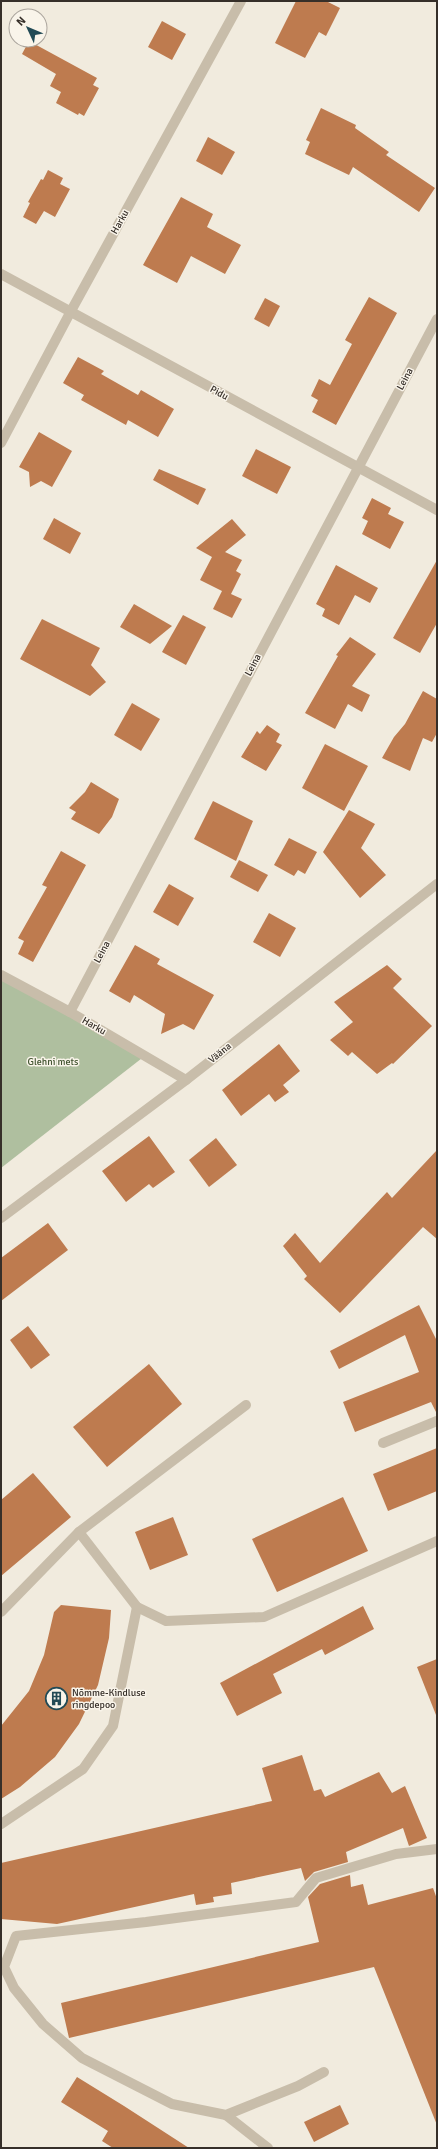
<svg xmlns="http://www.w3.org/2000/svg" width="438" height="2149" viewBox="0 0 438 2149" font-family="Signika,sans-serif">
<style>
.green{fill:#afbf9f}
.building{fill:#be7b4f}
.lines{fill:none;stroke-linecap:round;stroke-linejoin:round}
.minor{stroke:#c8bdaa;stroke-width:10}
.labels{text-anchor:middle;dominant-baseline:central;stroke-width:3;stroke-linejoin:round;paint-order:stroke}
.street-label{font-size:10px;fill:#362f29;stroke:#f9f4ea}
.park-label{font-size:10px;fill:#40532f;stroke:#f9f4ea}
.poi-label{font-size:10px;fill:#362f29;stroke:#f9f4ea;text-anchor:start}
</style>
<rect width="100%" height="100%" fill="#f1ebde"/>
<!-- green -->
<path class="green" d="M1 975 146 1055 1 1168Z"/>
<!-- building -->
<g class="building">
<path d="M296 1H326L340 8 326 36 319 32 305 58 275 43Z"/>
<path d="M162 21 186 34 172 60 148 47Z"/>
<path d="M29 41 97 78 93 85 99 88 84 116 79 113 78 115 56 103 61 92 50 86 56 74 22 54Z"/>
<path d="M321 108 356 125 355 128 389 152 386 155 435 188 419 212 353 167 349 175 305 154 310 142 306 140Z"/>
<path d="M208 137 235 152 222 175 196 161Z"/>
<path d="M48 170 63 178 60 184 70 189 55 217 44 211 36 224 23 217 30 203 28 202 41 179 43 180Z"/>
<path d="M181 197 213 214 207 227 241 245 225 274 191 256 177 283 143 265Z"/>
<path d="M369 297 397 313 336 425 312 412 318 400 311 396 319 379 330 385 352 344 345 340Z"/>
<path d="M265 298 280 306 269 327 254 319Z"/>
<path d="M78 357 104 371 101 374 138 395 141 390 174 409 158 437 128 420 126 425 81 400 84 395 63 383Z"/>
<path d="M39 432 72 451 52 487 41 481 30 487 29 472 19 467Z"/>
<path d="M256 449 291 467 277 494 242 476Z"/>
<path d="M159 469 206 489 198 505 153 480Z"/>
<path d="M372 498 391 508 388 514 404 522 390 549 362 534 368 521 362 518Z"/>
<path d="M54 518 81 533 70 554 43 539Z"/>
<path d="M232 519 246 535 225 552 242 560 236 571 241 574 231 594 242 599 232 618 213 609 222 591 200 580 212 557 196 548Z"/>
<path d="M437 560V623L420 653 393 638Z"/>
<path d="M336 565 378 588 370 603 355 595 339 625 322 616 325 609 316 604Z"/>
<path d="M134 604 172 626 150 644 120 627Z"/>
<path d="M183 615 206 627 186 665 162 652Z"/>
<path d="M42 619 100 648 91 665 106 682 90 696 20 659Z"/>
<path d="M350 637 376 654 352 686 370 695 362 712 348 704 335 729 305 713 338 656 336 655Z"/>
<path d="M423 691 437 699V733L432 742 423 738 410 771 382 758 394 737 405 724Z"/>
<path d="M132 703 160 719 141 751 114 735Z"/>
<path d="M267 725 280 734 276 742 282 745 266 771 241 757 257 731 260 734Z"/>
<path d="M325 744 368 766 344 811 302 788Z"/>
<path d="M91 782 119 799 112 817 99 834 71 819 76 812 69 808 85 792Z"/>
<path d="M213 801 253 821 236 861 194 839Z"/>
<path d="M349 810 375 824 361 848 386 875 360 898 323 852Z"/>
<path d="M289 838 317 852 305 874 298 870 294 876 274 865Z"/>
<path d="M61 851 86 865 33 962 18 954 24 941 18 938 47 887 42 885Z"/>
<path d="M239 860 268 875 258 892 230 877Z"/>
<path d="M169 884 194 898 178 926 153 912Z"/>
<path d="M269 913 296 928 280 957 253 942Z"/>
<path d="M135 945 160 959 157 964 214 995 194 1030 183 1024 161 1034 165 1014 134 995 130 1003 109 991Z"/>
<path d="M387 965 402 979 393 988 432 1026 393 1064 392 1063 377 1074 352 1052 348 1056 330 1040 353 1022 334 1002Z"/>
<path d="M279 1044 300 1071 283 1085 289 1092 275 1102 269 1094 241 1116 222 1090Z"/>
<path d="M149 1136 175 1172 153 1188 149 1184 126 1202 102 1171Z"/>
<path d="M216 1138 237 1165 209 1187 189 1160Z"/>
<path d="M437 1150V1239L423 1227 340 1313 304 1279 307 1276 283 1246 295 1233 320 1263 387 1192 392 1198Z"/>
<path d="M48 1223 68 1250 1 1301V1258Z"/>
<path d="M419 1305 437 1341V1414L431 1402 355 1432 343 1402 419 1372 405 1335 339 1369 330 1351Z"/>
<path d="M28 1326 50 1355 31 1369 10 1340Z"/>
<path d="M149 1364 182 1404 107 1467 73 1427Z"/>
<path d="M437 1448V1491L388 1511 373 1474Z"/>
<path d="M33 1473 71 1517 1 1576V1500Z"/>
<path d="M343 1497 368 1551 277 1592 252 1539Z"/>
<path d="M173 1517 188 1555 150 1570 135 1532Z"/>
<path d="M61 1605 111 1610 109 1638 98 1685 79 1724 55 1757 20 1787 1 1799V1726L29 1691 44 1655 54 1612Z"/>
<path d="M363 1606 374 1629 325 1655 322 1649 273 1674 282 1693 237 1716 220 1683Z"/>
<path d="M437 1659V1715H436L417 1667Z"/>
<path d="M302 1755 314 1791 321 1789 325 1797 379 1772 392 1793 405 1786 427 1838 409 1846 403 1828 346 1852 348 1862 314 1872 305 1881 301 1868 231 1883 232 1894 213 1897 214 1902 196 1905 194 1894 57 1924 1 1919V1863L272 1801 262 1768Z"/>
<path d="M350 1875 351 1887 363 1884 368 1905 433 1888 437 1899V2125L374 1967 69 2038 61 2003 319 1942 308 1897 320 1884Z"/>
<path d="M77 2077 124 2106 189 2148H113L102 2141 108 2131 61 2102Z"/>
<path d="M340 2105 349 2124 314 2142 304 2122Z"/>
</g>
<g class="lines">
<!-- minor -->
<g class="minor">
<path d="M1 274 437 510"/>
<path d="M1 443 71 311 241 1"/>
<path d="M1 975 70 1012 186 1080"/>
<path d="M70 1012 437 319"/>
<path d="M1 1218 186 1080 437 884"/>
<path d="M383 1443 437 1421"/>
<path d="M79 1532 137 1607 166 1621 264 1617 437 1541"/>
<path d="M1 1612 79 1532 246 1405"/>
<path d="M1 1824 83 1769 113 1726 137 1607"/>
<path d="M324 2072 298 2086 226 2115 172 2104 82 2058 43 2024 14 1988 4 1967 16 1936 146 1922 296 1902 316 1878 396 1854 437 1849"/>
<path d="M226 2115 268 2148"/>
</g>
</g>
<!-- icons -->
<defs>
<symbol id="building-ring" viewBox="-11 -11 22 22"><circle r="9.5" fill="#f9f4ea" stroke="#224a55" stroke-width="1.5"/><path d="M-4-6H4V6H1V3H-1V6H-4ZM-2.5-4.3h1.7v1.8h-1.7ZM.8-4.3h1.7v1.8H.8ZM-2.5-1h1.7V.8h-1.7ZM.8-1h1.7V.8H.8Z" fill="#224a55"/></symbol>
</defs>
<g fill-rule="evenodd">
<use href="#building-ring" x="44" y="1686" width="25" height="25"/>
</g>
<g class="labels">
<!-- street labels -->
<g class="street-label">
<text transform="translate(120 222) rotate(-61)">Harku</text>
<text transform="translate(405 379) rotate(-62)">Leina</text>
<text transform="translate(219 393) rotate(29)">Pidu</text>
<text transform="translate(253 665) rotate(-62)">Leina</text>
<text transform="translate(102 952) rotate(-62)">Leina</text>
<text transform="translate(94 1026) rotate(30)">Harku</text>
<text transform="translate(220 1053) rotate(-39)">Vääna</text>
</g>
<!-- park labels -->
<g class="park-label">
<text x="53" y="1062">Glehni mets</text>
</g>
<!-- poi labels -->
<g class="poi-label">
<text x="72" y="1693">Nõmme-Kindluse<tspan x="72" dy="12">ringdepoo</tspan></text>
</g>
</g>
<!-- border -->
<rect width="438" height="2149" fill="none" stroke="#362f29" stroke-width="4"/>
<!-- north arrow -->
<g transform="translate(28 28) rotate(314)"><circle r="19" fill="#f9f4ea" stroke="#aba59d"/>
<path d="M0-3L7 15L0 10L-7 15Z" fill="#224a55"/>
<text y="-6" font-size="11" font-weight="bold" text-anchor="middle" fill="#362f29">N</text>
</g>
</svg>
